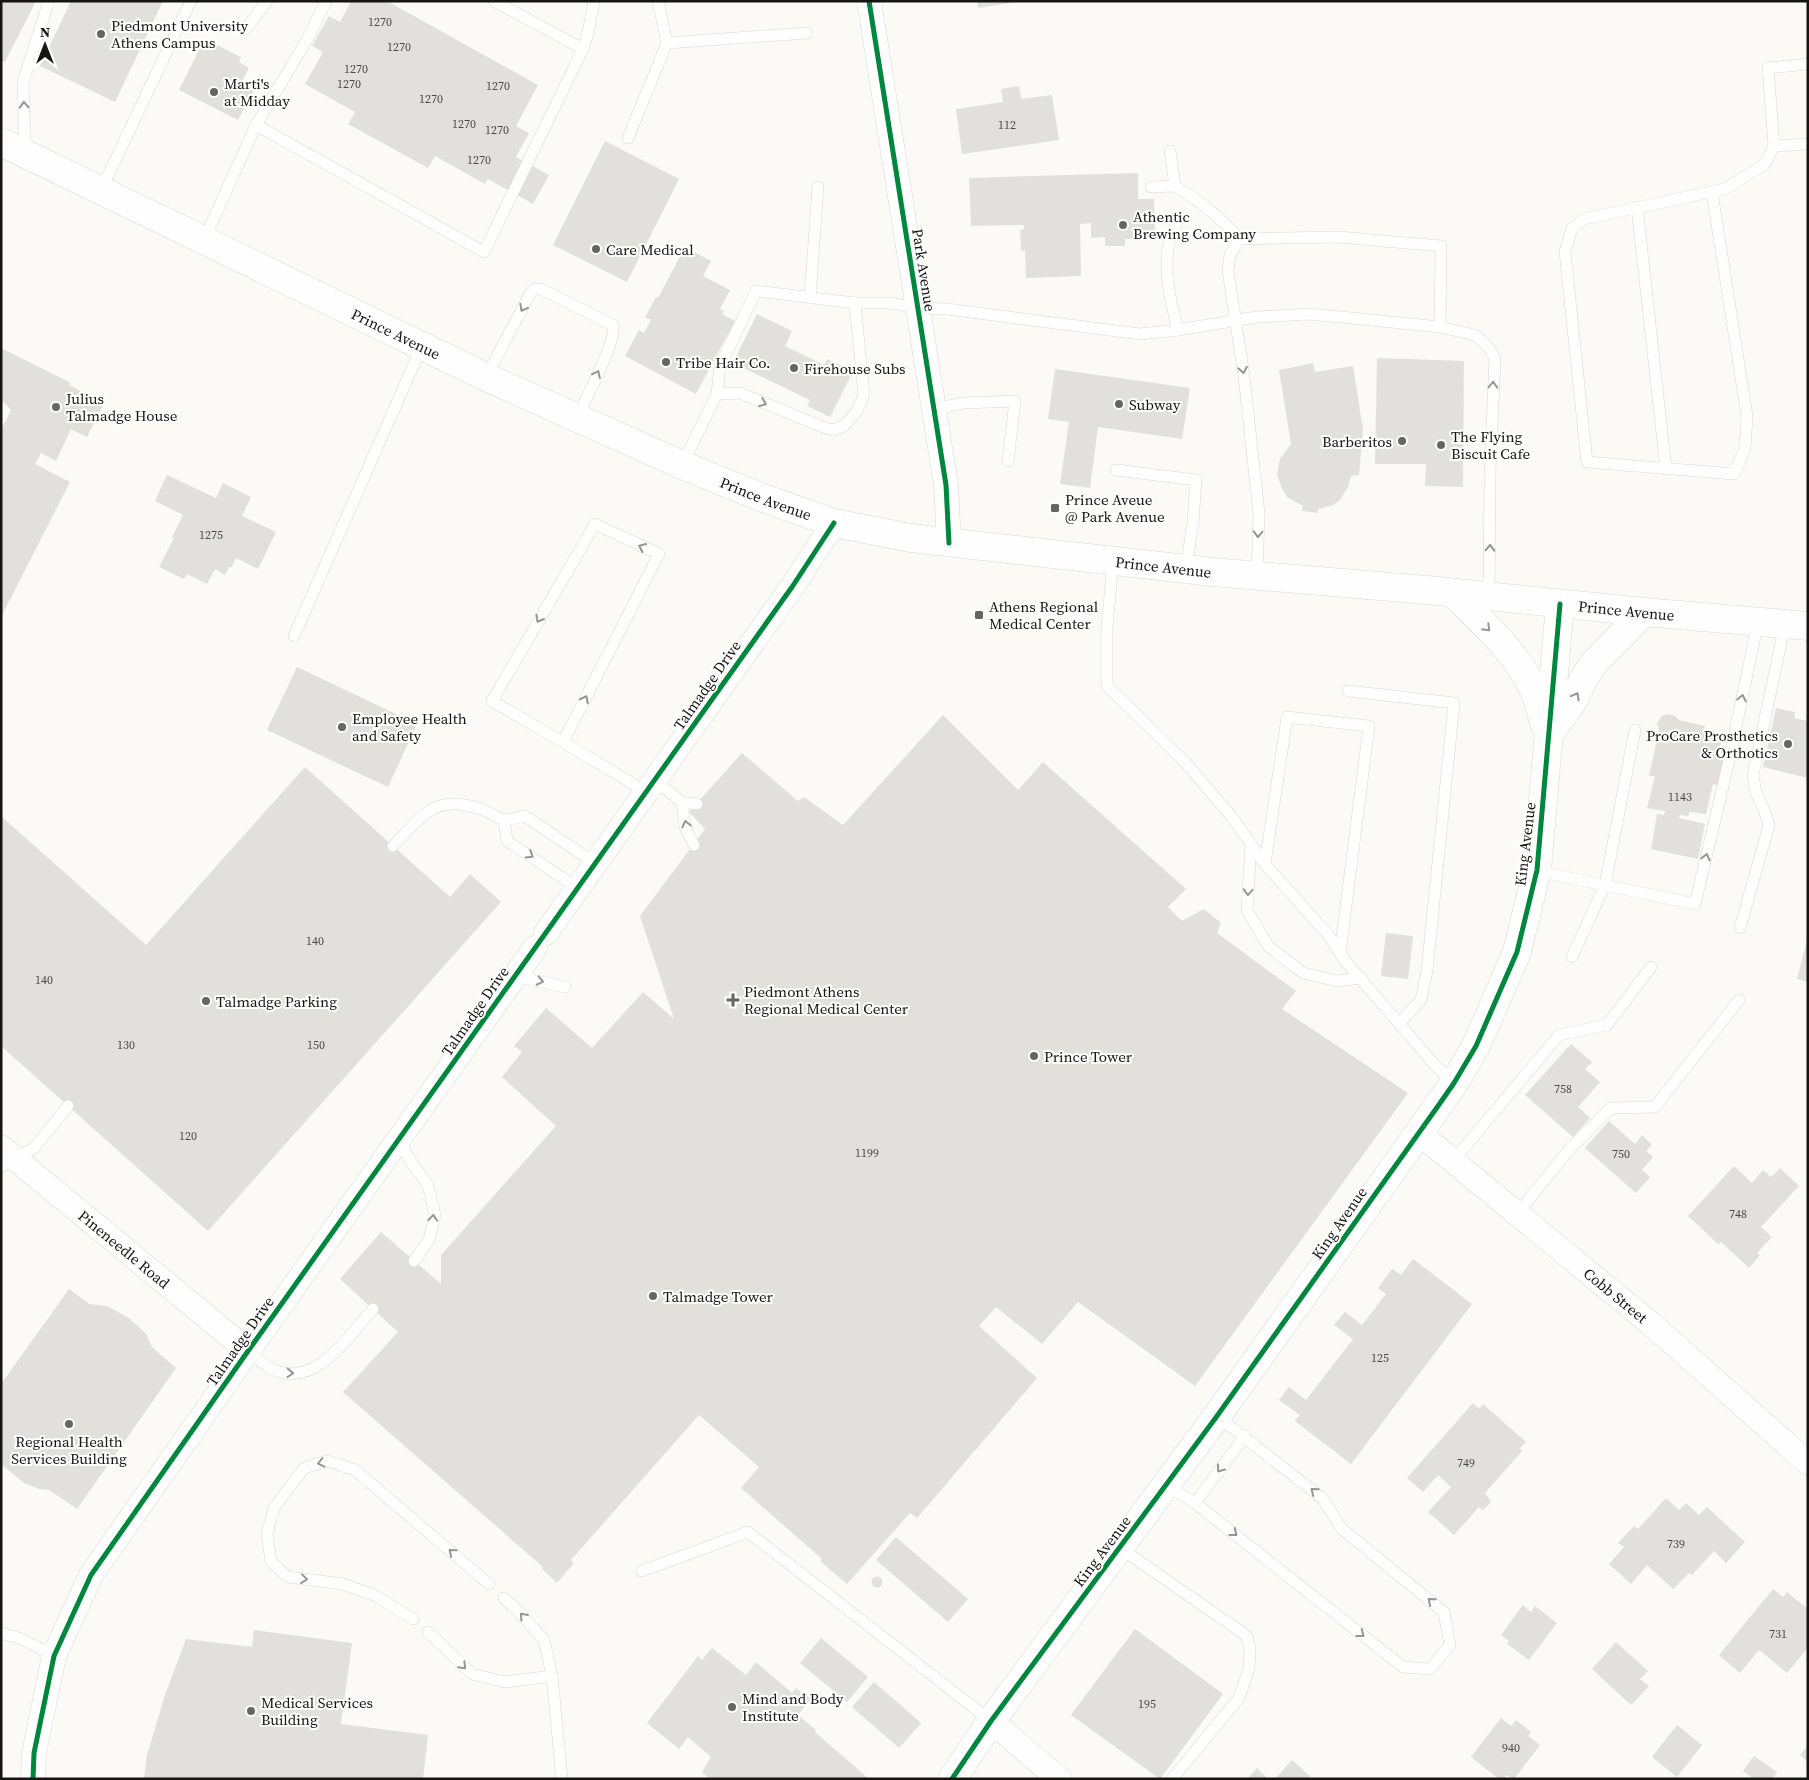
<svg xmlns="http://www.w3.org/2000/svg" width="1809" height="1780" viewBox="0 0 1809 1780" font-family="'Source Serif 4',serif">
<style>
.building{fill:#e1e0dd}
.lines{fill:none;stroke-linecap:round;stroke-linejoin:round}
.lane-casing{stroke:#d9d8d5;stroke-width:12}
.street-casing{stroke:#d9d8d5;stroke-width:25}
.secondary-casing{stroke:#d9d8d5;stroke-width:29}
.lane{stroke:#fffefe;stroke-width:11}
.street{stroke:#fffefe;stroke-width:24}
.secondary{stroke:#fffefe;stroke-width:28}
.cycleway-casing{stroke:#fff;stroke-width:8}
.cycleway{stroke:#00873e;stroke-width:5}
.oneway{stroke:#969594}
.poi-dot{fill:#666563;stroke:#fff;stroke-width:2}
.labels{text-anchor:middle;dominant-baseline:central;stroke-width:4;stroke-linejoin:round;paint-order:stroke}
.number-label{font-size:12px;fill:#4b4a48}
.poi-label{font-size:15px;fill:#161513;stroke:#fff;text-anchor:start}
.street-label{font-size:15px;fill:#161513;stroke:#fff}
</style>
<rect width="100%" height="100%" fill="#fcfaf7"/>
<!-- building -->
<g class="building">
<path d="M1 1H33L35 3 5 62 1 61Z"/>
<path d="M71 1H163L115 102 40 66Z"/>
<path d="M351 1H387L538 85 516 126 529 133 516 157 549 175 533 204 488 179 485 184 435 156 428 168 348 124 355 112 305 84 323 52 312 46 329 16 340 22Z"/>
<path d="M977 1H1016V2L978 8Z"/>
<path d="M202 44 212 50 215 44 241 57 239 62 249 68 242 81 255 88 238 120 179 90Z"/>
<path d="M1019 86 1021 99 1052 95 1059 140 962 154 956 109 1003 102 1001 89Z"/>
<path d="M605 141 679 179 627 282 553 245Z"/>
<path d="M1138 173V199H1154L1155 238 1125 239V246H1105V237L1091 238V223L1080 224 1081 276 1026 278 1025 250 1021 251V247L1020 230 1024 229V225L971 226 969 178Z"/>
<path d="M685 247 711 261 703 276 730 290 720 309 724 311 722 314 735 321 696 394 625 356 639 330 644 333 651 320 645 317 656 297 658 298Z"/>
<path d="M757 314 792 331 785 346 824 365 827 359 853 371 830 417 807 406 810 400 733 363Z"/>
<path d="M1 348 71 383 69 385 104 403 87 437 71 429 56 461 41 453 35 464 70 482 1 617V426H3L11 410 1 399Z"/>
<path d="M1377 358 1464 361 1463 487 1425 486 1426 464H1375Z"/>
<path d="M1313 363 1315 372 1353 366 1363 430 1359 475 1351 476 1348 487 1340 500 1333 505 1318 509V513L1302 511 1303 506 1287 497 1281 486 1277 474 1280 459 1291 444 1279 370Z"/>
<path d="M1055 369 1190 388 1182 439 1098 427 1090 488 1060 484 1069 422 1048 419Z"/>
<path d="M167 475 216 498 223 483 251 497 242 516 276 532 258 569 236 558 231 568 230 566 225 575 215 569 207 584 187 574 184 579 159 567 174 538 172 537 183 515 155 501Z"/>
<path d="M297 667 417 724 388 787 267 730Z"/>
<path d="M1776 708 1795 712 1794 718 1808 721V778L1763 767Z"/>
<path d="M1667 714 1675 716 1679 720 1705 726 1703 732 1722 737 1717 759 1723 760 1718 785 1713 784 1706 814 1690 812 1688 816 1680 815 1679 818 1705 824 1698 859 1651 849 1657 814 1664 815 1665 811 1647 808 1655 776H1649L1659 731 1657 723 1662 716Z"/>
<path d="M943 715 1018 790 1043 762 1186 889 1168 907 1182 921 1204 909 1221 923 1217 933 1296 991 1282 1009 1408 1093 1195 1386 1078 1302 1042 1344 996 1307 979 1326 1037 1378 917 1518 910 1513 847 1584 820 1561 822 1559 741 1488 759 1467 699 1415 571 1560 574 1563 557 1583 542 1569 543 1567 343 1392 398 1332 340 1279 381 1232 441 1284V1255L556 1126 502 1077 522 1052 514 1046 546 1008 592 1048 643 992 674 1019 640 916 705 829 689 812 742 753 798 801 804 797 843 825Z"/>
<path d="M305 767 450 897 470 874 501 902 208 1231 1 1046V816L146 945Z"/>
<path d="M1386 933 1413 936 1408 979 1381 976Z"/>
<path d="M1807 940H1808V982L1797 979Z"/>
<path d="M1571 1044 1592 1062 1585 1069 1600 1082 1578 1107 1590 1118 1573 1137 1525 1095Z"/>
<path d="M1609 1121 1635 1144 1642 1135 1652 1145 1646 1151 1653 1157 1642 1170 1650 1177 1636 1193 1585 1148Z"/>
<path d="M1734 1166 1752 1183 1763 1170 1771 1177 1780 1168 1799 1186 1761 1227 1772 1237 1757 1253 1760 1255 1749 1268 1721 1242 1718 1244 1688 1216Z"/>
<path d="M1413 1259 1472 1304 1351 1464 1295 1421 1300 1415 1279 1400 1289 1387 1306 1400 1353 1339 1334 1325 1345 1312 1362 1325 1386 1294 1378 1288 1392 1269 1401 1275Z"/>
<path d="M69 1289 89 1304 107 1306 129 1318 146 1334 152 1347 176 1368 77 1509 49 1490 39 1489 24 1483 1 1464V1384Z"/>
<path d="M1473 1403 1479 1409 1483 1404 1526 1442 1520 1448 1522 1451 1485 1493 1491 1502 1483 1510 1479 1507 1454 1535 1428 1512 1451 1487 1438 1475 1423 1492 1407 1478Z"/>
<path d="M1666 1498 1679 1510 1686 1503 1699 1515 1707 1507 1745 1542 1726 1563 1714 1551 1692 1575 1689 1573 1673 1589 1647 1565 1631 1584 1609 1564 1624 1547 1618 1543 1634 1526 1638 1529Z"/>
<path d="M896 1537 968 1599 948 1622 876 1560Z"/>
<circle cx="877" cy="1582" r="5.5"/>
<path d="M1773 1589 1783 1597 1787 1592 1808 1609V1648L1787 1673 1759 1650 1740 1673 1719 1655Z"/>
<path d="M1523 1605 1531 1612 1535 1606 1557 1623 1529 1660 1507 1644 1509 1641 1501 1635Z"/>
<path d="M1135 1629 1223 1694 1160 1779 1071 1715Z"/>
<path d="M254 1630 352 1643 341 1724 428 1735 423 1779H144L147 1755 164 1698 186 1639 252 1647Z"/>
<path d="M821 1638 868 1677 847 1702 800 1663Z"/>
<path d="M1616 1642 1648 1671 1640 1679 1649 1686 1631 1705 1592 1669Z"/>
<path d="M712 1648 746 1675 756 1662 792 1693 796 1688 811 1699 798 1715 816 1730 815 1732 869 1779H710L702 1772 711 1757 688 1737 679 1749 647 1723 698 1656 702 1660Z"/>
<path d="M874 1682 921 1723 899 1748 852 1707Z"/>
<path d="M1501 1718 1511 1726 1516 1720 1531 1732 1528 1736 1540 1745 1514 1779 1506 1775 1504 1779H1499L1471 1757Z"/>
<path d="M1677 1725 1702 1745 1677 1777 1652 1757Z"/>
<path d="M1808 1745V1762L1800 1755Z"/>
<path d="M1754 1756 1777 1772 1772 1779H1754L1743 1771Z"/>
<path d="M1292 1760 1310 1776 1308 1779H1275Z"/>
<path d="M1257 1768 1268 1779H1247Z"/>
</g>
<g class="lines">
<defs>
<g id="lane">
<path d="M494 1 583 49 588 33 594 1"/>
<path d="M246 29 267 1"/>
<path d="M667 43 807 33"/>
<path d="M256 125 484 252 583 49"/>
<path d="M628 138 667 43 658 1"/>
<path d="M1774 146 1808 144"/>
<path d="M1170 151 1175 186C1201 202 1219 216 1239 239L1230 255 1228 271 1244 376 1259 514 1257 576"/>
<path d="M25 152 23 82 49 1"/>
<path d="M1151 187 1175 186"/>
<path d="M101 190 191 1"/>
<path d="M1712 192 1747 416 1745 448 1734 474 1587 462 1565 252 1572 228 1584 219 1725 189 1765 164 1774 146 1768 68 1808 64"/>
<path d="M1637 207 1666 469"/>
<path d="M1177 222C1174 230 1169 239 1168 248 1164 276 1171 303 1178 330"/>
<path d="M1239 239 1338 237 1441 246 1440 327"/>
<path d="M204 240 256 125 308 38 326 1"/>
<path d="M810 297 818 187"/>
<path d="M486 377 531 292 535 289H541L613 325C617 341 585 401 576 419"/>
<path d="M717 394 740 393 823 427 833 430 844 426 857 411 864 395 855 303H890L918 308 947 309 1140 334 1178 330 1257 317 1309 314 1371 320 1440 327 1466 333 1477 336 1489 348 1495 358 1490 472 1489 596"/>
<path d="M934 409 963 403 1015 401 1008 461"/>
<path d="M682 465 717 394 720 366 756 291 855 303"/>
<path d="M1116 470 1196 480 1193 522 1186 569"/>
<path d="M1113 562 1107 627V686L1184 761 1232 817 1265 864 1329 936 1346 962 1434 1064 1454 1083"/>
<path d="M294 636 422 346"/>
<path d="M1348 691 1454 703 1427 971 1421 1000 1399 1023"/>
<path d="M563 742 659 554 595 524 492 701C543 731 595 760 646 792"/>
<path d="M654 780 682 802 697 804"/>
<path d="M682 802 685 827 694 845"/>
<path d="M504 820 507 841 578 888"/>
<path d="M1251 844 1247 910 1268 946 1303 973 1337 981 1361 978"/>
<path d="M393 846C425 813 435 793 484 810 490 813 496 817 502 819 508 821 518 817 525 816L595 863"/>
<path d="M1265 864 1287 717 1369 726 1340 953"/>
<path d="M1537 871 1695 904 1728 765 1758 622"/>
<path d="M1740 928 1769 825 1764 810 1756 793 1753 775 1785 624"/>
<path d="M1572 957 1605 885 1635 730"/>
<path d="M514 976 565 987"/>
<path d="M399 1139 411 1162 428 1185 435 1215 429 1240 414 1261"/>
<path d="M1453 1161 1559 1035 1607 1025 1651 967"/>
<path d="M1 1167 34 1148 68 1106"/>
<path d="M1517 1214 1568 1151 1611 1108 1655 1107 1739 1000"/>
<path d="M248 1351C258 1359 270 1371 284 1373 322 1380 351 1333 373 1309"/>
<path d="M1166 1485 1195 1503 1403 1667 1430 1669 1450 1645 1444 1612 1342 1529 1322 1498 1217 1416"/>
<path d="M1195 1503 1245 1436"/>
<path d="M1120 1548 1247 1636 1250 1649 1249 1669 1239 1698 1172 1779"/>
<path d="M642 1571 748 1532 991 1721"/>
<path d="M413 1619 374 1595 343 1584 288 1577 271 1562 267 1534 274 1508 304 1468 327 1461 355 1470 489 1584"/>
<path d="M428 1632 472 1674 505 1682 552 1676 544 1640 517 1610 504 1598"/>
<path d="M1 1633 22 1639 54 1656"/>
<path d="M552 1676 562 1779"/>
</g>
<g id="street">
<path d="M869 1 946 485 949 543"/>
<path d="M546 933 792 587 834 523"/>
<path id="s1" d="M1419 1133 1650 1323 1808 1463"/>
<path id="s2" d="M1 1147 248 1351"/>
<path d="M991 1721 1059 1779"/>
<path d="M33 1779 34 1753 54 1656 91 1575 248 1351 535 948"/>
</g>
<g id="secondary">
<path id="s3" d="M1 142 486 377 682 465 763 498 834 523 911 538 1213 572 1438 591 1644 612 1808 626"/>
<path d="M1453 593C1483 623 1518 653 1535 693 1539 702 1541 713 1544 723"/>
<path d="M1549 735 1575 698 1584 678 1594 663 1644 612"/>
<path d="M952 1779 991 1721 1217 1416 1438 1106 1454 1083 1476 1046 1517 952 1537 870 1560 604"/>
</g>
</defs>
<!-- lane casing -->
<use href="#lane" class="lane-casing"/>
<!-- street casing -->
<use href="#street" class="street-casing"/>
<!-- secondary casing -->
<use href="#secondary" class="secondary-casing"/>
<!-- lane -->
<use href="#lane" class="lane"/>
<!-- street -->
<use href="#street" class="street"/>
<!-- secondary -->
<use href="#secondary" class="secondary"/>
<defs>
<g id="cycleway">
<path d="M869 1 946 485 949 543"/>
<path d="M33 1779 34 1753 54 1656 91 1575 248 1351 792 587 834 523"/>
<path d="M952 1779 991 1721 1217 1416 1438 1106 1454 1083 1476 1046 1517 952 1537 870 1560 604"/>
</g>
</defs>
<!-- cycleway casing -->
<use href="#cycleway" class="cycleway-casing"/>
<!-- cycleway -->
<use href="#cycleway" class="cycleway"/>
</g>
<!-- one-way arrows -->
<defs><path id="oneway-chevron" d="M-2-3.5L2.5 0L-2 3.5" fill="none" stroke-width="1.6" stroke-linecap="round" stroke-linejoin="round" transform="scale(1.25)"/></defs>
<g class="oneway">
<use href="#oneway-chevron" transform="translate(24 105) rotate(-92)"/>
<use href="#oneway-chevron" transform="translate(523 308) rotate(119)"/>
<use href="#oneway-chevron" transform="translate(1243 370) rotate(81)"/>
<use href="#oneway-chevron" transform="translate(597 374) rotate(-65)"/>
<use href="#oneway-chevron" transform="translate(1493 385) rotate(-88)"/>
<use href="#oneway-chevron" transform="translate(763 403) rotate(22)"/>
<use href="#oneway-chevron" transform="translate(1258 534) rotate(91)"/>
<use href="#oneway-chevron" transform="translate(642 547) rotate(-155)"/>
<use href="#oneway-chevron" transform="translate(1490 548) rotate(-89)"/>
<use href="#oneway-chevron" transform="translate(539 619) rotate(120)"/>
<use href="#oneway-chevron" transform="translate(1487 628) rotate(45)"/>
<use href="#oneway-chevron" transform="translate(1576 696) rotate(-61)"/>
<use href="#oneway-chevron" transform="translate(1742 698) rotate(-78)"/>
<use href="#oneway-chevron" transform="translate(585 699) rotate(-63)"/>
<use href="#oneway-chevron" transform="translate(686 824) rotate(-103)"/>
<use href="#oneway-chevron" transform="translate(530 855) rotate(32)"/>
<use href="#oneway-chevron" transform="translate(1706 857) rotate(-77)"/>
<use href="#oneway-chevron" transform="translate(1248 892) rotate(94)"/>
<use href="#oneway-chevron" transform="translate(540 981) rotate(12)"/>
<use href="#oneway-chevron" transform="translate(433 1218) rotate(-86)"/>
<use href="#oneway-chevron" transform="translate(290 1373) rotate(2)"/>
<use href="#oneway-chevron" transform="translate(321 1463) rotate(167)"/>
<use href="#oneway-chevron" transform="translate(1220 1469) rotate(126)"/>
<use href="#oneway-chevron" transform="translate(1314 1491) rotate(-141)"/>
<use href="#oneway-chevron" transform="translate(1234 1533) rotate(38)"/>
<use href="#oneway-chevron" transform="translate(452 1552) rotate(-140)"/>
<use href="#oneway-chevron" transform="translate(304 1579) rotate(7)"/>
<use href="#oneway-chevron" transform="translate(1431 1601) rotate(-141)"/>
<use href="#oneway-chevron" transform="translate(523 1616) rotate(-132)"/>
<use href="#oneway-chevron" transform="translate(1361 1634) rotate(38)"/>
<use href="#oneway-chevron" transform="translate(463 1666) rotate(45)"/>
</g>
<!-- markers -->
<g class="poi-dot">
<circle cx="101" cy="34" r="5"/>
<circle cx="214" cy="92" r="5"/>
<circle cx="1123" cy="225" r="5"/>
<circle cx="596" cy="249" r="5"/>
<circle cx="666" cy="362" r="5"/>
<circle cx="794" cy="368" r="5"/>
<circle cx="1119" cy="404" r="5"/>
<circle cx="56" cy="407" r="5"/>
<circle cx="1402" cy="441" r="5"/>
<circle cx="1441" cy="445" r="5"/>
<rect x="1050" y="503" width="10" height="10" rx="2.5"/>
<rect x="974" y="610" width="10" height="10" rx="2.5"/>
<circle cx="342" cy="727" r="5"/>
<circle cx="1788" cy="744" r="5"/>
<path d="M730.5 992.5h5v5h5v5h-5v5h-5v-5h-5v-5h5z"/>
<circle cx="206" cy="1001" r="5"/>
<circle cx="1034" cy="1056" r="5"/>
<circle cx="653" cy="1296" r="5"/>
<circle cx="69" cy="1424" r="5"/>
<circle cx="732" cy="1707" r="5"/>
<circle cx="251" cy="1711" r="5"/>
</g>
<g class="labels">
<!-- number labels -->
<g class="number-label">
<text x="380" y="22">1270</text>
<text x="399" y="47">1270</text>
<text x="356" y="69">1270</text>
<text x="349" y="84">1270</text>
<text x="498" y="86">1270</text>
<text x="431" y="99">1270</text>
<text x="464" y="124">1270</text>
<text x="1007" y="125">112</text>
<text x="497" y="130">1270</text>
<text x="479" y="160">1270</text>
<text x="211" y="535">1275</text>
<text x="1680" y="797">1143</text>
<text x="315" y="941">140</text>
<text x="44" y="980">140</text>
<text x="126" y="1045">130</text>
<text x="316" y="1045">150</text>
<text x="1563" y="1089">758</text>
<text x="188" y="1136">120</text>
<text x="867" y="1153">1199</text>
<text x="1621" y="1154">750</text>
<text x="1738" y="1214">748</text>
<text x="1380" y="1358">125</text>
<text x="1466" y="1463">749</text>
<text x="1676" y="1544">739</text>
<text x="1778" y="1634">731</text>
<text x="1147" y="1704">195</text>
<text x="1511" y="1748">940</text>
</g>
<!-- poi labels -->
<g class="poi-label">
<text x="111" y="25">Piedmont University<tspan x="111" dy="17">Athens Campus</tspan></text>
<text x="224" y="83">Marti's<tspan x="224" dy="17">at Midday</tspan></text>
<text x="1133" y="216">Athentic<tspan x="1133" dy="17">Brewing Company</tspan></text>
<text x="606" y="249">Care Medical</text>
<text x="676" y="362">Tribe Hair Co.</text>
<text x="804" y="368">Firehouse Subs</text>
<text x="66" y="398">Julius<tspan x="66" dy="17">Talmadge House</tspan></text>
<text x="1129" y="404">Subway</text>
<text x="1451" y="436">The Flying<tspan x="1451" dy="17">Biscuit Cafe</tspan></text>
<text x="1392" y="441" text-anchor="end">Barberitos</text>
<text x="1065" y="499">Prince Aveue<tspan x="1065" dy="17">@ Park Avenue</tspan></text>
<text x="989" y="606">Athens Regional<tspan x="989" dy="17">Medical Center</tspan></text>
<text x="352" y="718">Employee Health<tspan x="352" dy="17">and Safety</tspan></text>
<text x="1778" y="735" text-anchor="end">ProCare Prosthetics<tspan x="1778" dy="17">&amp; Orthotics</tspan></text>
<text x="744" y="991">Piedmont Athens<tspan x="744" dy="17">Regional Medical Center</tspan></text>
<text x="216" y="1001">Talmadge Parking</text>
<text x="1044" y="1056">Prince Tower</text>
<text x="663" y="1296">Talmadge Tower</text>
<text x="69" y="1441" text-anchor="middle">Regional Health<tspan x="69" dy="17">Services Building</tspan></text>
<text x="742" y="1698">Mind and Body<tspan x="742" dy="17">Institute</tspan></text>
<text x="261" y="1702">Medical Services<tspan x="261" dy="17">Building</tspan></text>
</g>
<!-- street labels -->
<g class="street-label">
<text transform="translate(924 270) rotate(81)">Park Avenue</text>
<text stroke="none"><textPath href="#s3" startOffset="439">Prince Avenue</textPath></text>
<text stroke="none"><textPath href="#s3" startOffset="844">Prince Avenue</textPath></text>
<text stroke="none"><textPath href="#s3" startOffset="1249">Prince Avenue</textPath></text>
<text stroke="none"><textPath href="#s3" startOffset="1714">Prince Avenue</textPath></text>
<text transform="translate(707 685) rotate(-55)">Talmadge Drive</text>
<text transform="translate(1525 844) rotate(-83)">King Avenue</text>
<text transform="translate(475 1011) rotate(-55)">Talmadge Drive</text>
<text transform="translate(1339 1223) rotate(-55)">King Avenue</text>
<text stroke="none"><textPath href="#s2" startOffset="160">Pineneedle Road</textPath></text>
<text stroke="none"><textPath href="#s1" startOffset="255">Cobb Street</textPath></text>
<text transform="translate(240 1341) rotate(-55)">Talmadge Drive</text>
<text transform="translate(1102 1551) rotate(-53)">King Avenue</text>
</g>
</g>
<!-- border -->
<rect width="1809" height="1780" fill="none" stroke="#161513" stroke-width="5"/>
<!-- north arrow -->
<g transform="translate(45 45)" stroke="#ffffff" stroke-width="4" paint-order="stroke">
<path d="M0-4L9 19L0 12L-9 19Z" fill="#161513"/>
<text y="-8" font-size="14" font-weight="bold" text-anchor="middle" fill="#161513">N</text>
</g>
</svg>
